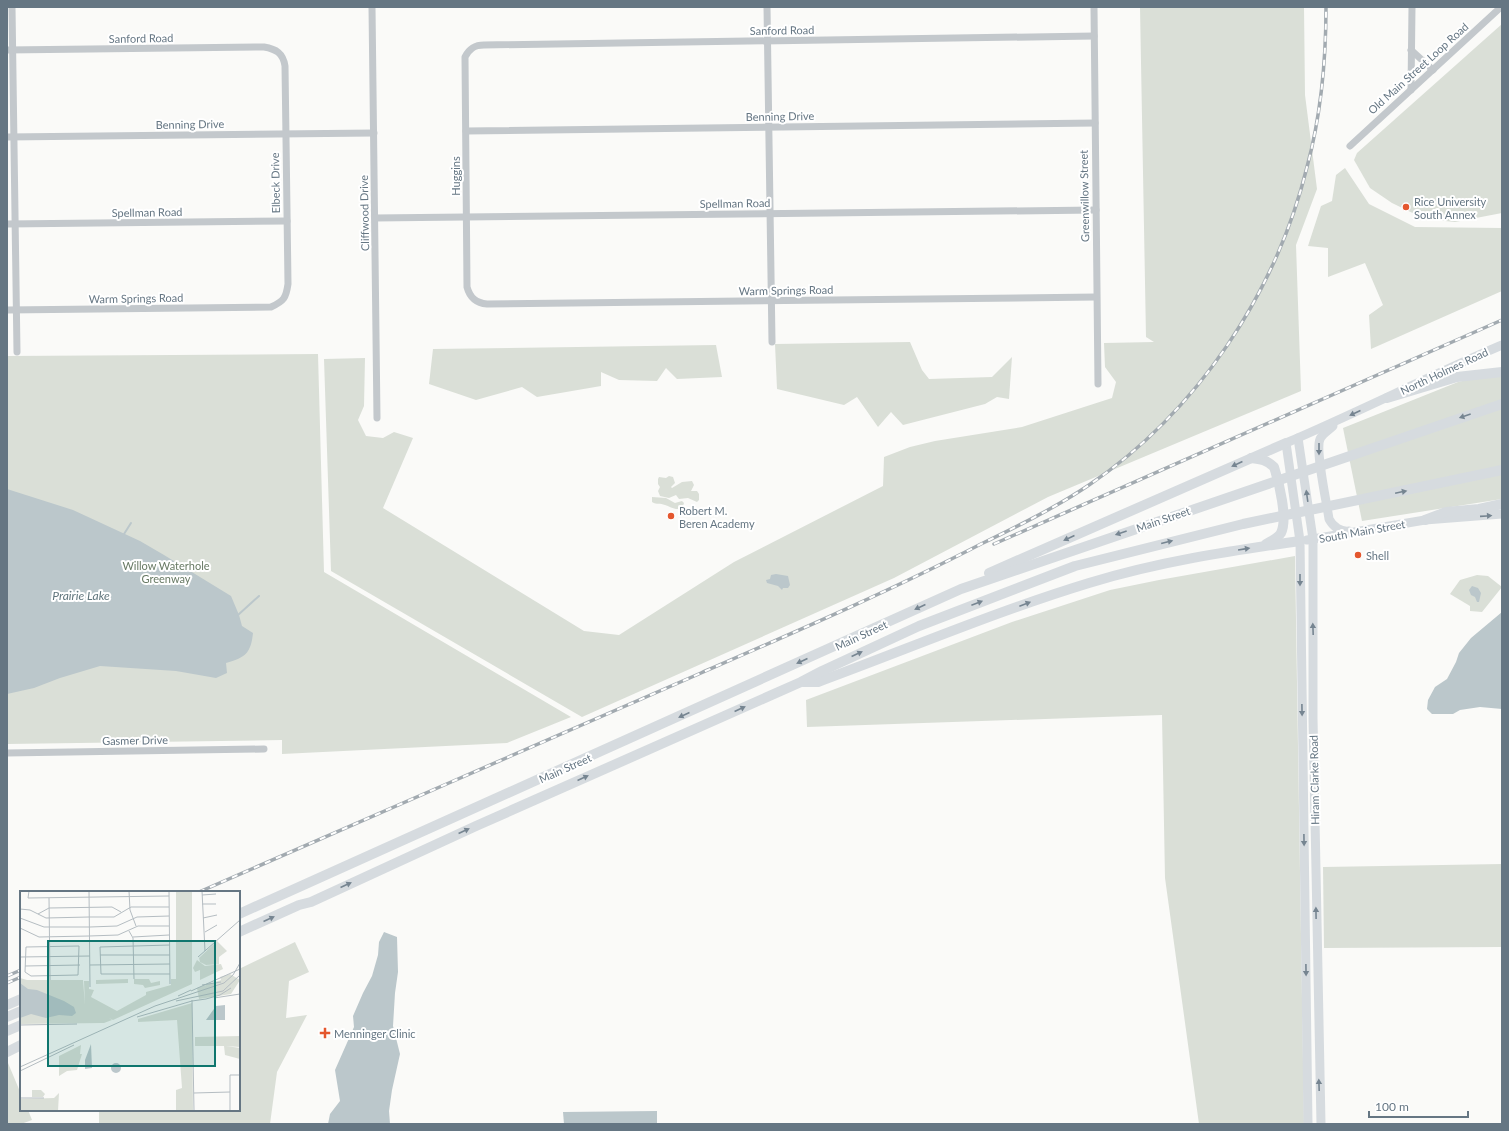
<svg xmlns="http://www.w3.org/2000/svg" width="1509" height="1131" viewBox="0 0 1509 1131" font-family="Lato,sans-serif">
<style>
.green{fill:#dadfd7}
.water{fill:#bbc7cb}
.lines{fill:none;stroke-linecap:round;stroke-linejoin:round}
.stream{stroke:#bbc7cb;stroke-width:2}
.minor{stroke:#c3c8cc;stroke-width:7}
.major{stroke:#d6dbdf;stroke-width:9}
.highway{stroke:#d6dbdf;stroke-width:10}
.rail-casing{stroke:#a2aab0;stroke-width:3.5}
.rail{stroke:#fff;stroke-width:2;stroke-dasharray:6;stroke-linecap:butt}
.oneway{fill:#768591}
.poi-dot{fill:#e4572e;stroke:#fff;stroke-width:1.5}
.labels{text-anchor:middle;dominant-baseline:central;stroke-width:4;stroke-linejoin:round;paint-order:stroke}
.street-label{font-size:11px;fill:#657683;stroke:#fff}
.poi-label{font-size:11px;fill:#657683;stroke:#fff;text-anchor:start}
.park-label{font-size:11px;fill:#687a64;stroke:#fff}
.water-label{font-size:12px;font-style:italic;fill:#60757c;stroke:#fff}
.inset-road{fill:none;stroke:#b5bdc2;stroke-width:1}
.view{fill:#0f766e;fill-opacity:0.15;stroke:#0f766e;stroke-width:2}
.inset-edge{fill:none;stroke:#657683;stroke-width:2}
</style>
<rect width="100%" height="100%" fill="#fafaf8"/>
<!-- green -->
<g class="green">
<path d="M1140 7H1304L1305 95 1317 189 1296 245 1301 391 1048 497 894 578 582 717 331 571 324 359 365 358 364 406 358 420 366 436 383 438 394 432 413 438 383 508 584 631 619 635 734 562 883 486 884 457 910 447 935 441 1022 427 1112 398 1116 382 1105 367 1104 343 1154 342 1146 337Z"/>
<path d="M1502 24V213L1455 222 1425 219 1392 203 1370 188 1354 160 1357 153Z"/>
<path d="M1345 168 1369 204 1415 227 1502 228V291L1371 349 1369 315 1383 305 1365 263 1328 277V248L1308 246 1321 206 1332 201 1336 175Z"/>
<path d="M910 342 922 370 929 379 992 377 1012 357 1009 399 997 397 985 404 903 425 891 412 878 427 857 397 844 405 777 389 775 344Z"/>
<path d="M716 345 722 377 677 379 666 368 657 381 619 380 601 372V386L537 397 522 387 476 400 429 384 433 349Z"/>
<path d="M318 354 324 572 571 717 507 743 282 754V740L7 744V356Z"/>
<path d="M1502 371V499L1362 521 1343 428 1458 382Z"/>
<path d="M669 476 673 477 675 483 671 487 672 488 682 482 692 481 694 485 691 491H697L699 494V500L697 502 688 498 679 499 676 495 669 498 660 496 658 491 660 487 658 484V479L659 477 666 478Z"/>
<path d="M652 497 666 498 675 503 682 501 684 503C681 514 671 507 665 505 660 503 657 505 652 502Z"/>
<path d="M1295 556 1304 1124H1199L1165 878 1162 715 807 727 806 700 1012 622 1110 590 1159 580Z"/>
<path d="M1477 575 1488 576 1502 587 1482 612 1470 611V606L1450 594 1460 580Z"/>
<path d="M1502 864V947L1324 948 1323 867Z"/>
<path d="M295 942 309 972 289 981 286 1018 307 1015 277 1072 270 1124H99V1110H239V969Z"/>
<path d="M8 1063 21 1094V1110H28L32 1120 21 1124H7Z"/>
</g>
<!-- water -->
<g class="water">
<path d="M7 489 73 510 140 541 164 555 231 596 239 615 242 626 253 633C251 653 245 658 226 663L227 673 216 678 176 671 100 666 60 678 34 688 7 694Z"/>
<path d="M776 574 788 576 790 585 788 588H783L782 590 778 586 767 583 766 580 770 579 771 575Z"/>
<path d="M1472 586 1478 588 1481 593 1479 602H1477L1475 597 1471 595 1469 590Z"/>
<path d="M1502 612V709L1480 707 1460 710 1453 714H1432L1427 709 1428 700 1435 687 1447 679 1456 662 1459 653 1471 638Z"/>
<path d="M384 932 397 937 398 972 395 993 393 1026 400 1054 392 1090 389 1111 390 1124H328L330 1114 340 1101 335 1070 354 1027 353 1016 363 993 372 976 378 955 379 942Z"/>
<path d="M657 1111V1124H564L563 1112Z"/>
</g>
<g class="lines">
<!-- stream -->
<g class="stream">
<path d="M124 534 131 523"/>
<path d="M238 615 259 596"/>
</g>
<!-- minor -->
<g class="minor">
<path d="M12 7 17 352"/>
<path d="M372 7 377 418"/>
<path d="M767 7 772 342"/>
<path d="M1094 7 1098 384"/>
<path d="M1094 36 484 45C474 45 469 49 465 57L467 287C470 298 476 303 487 304L1096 297"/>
<path d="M7 50 264 47C276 49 283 53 285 66L288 284C286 298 284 301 271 307L7 310"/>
<path d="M1411 50 1433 70"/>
<path d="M1411 90 1412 7"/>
<path d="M466 131 1095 123"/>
<path d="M7 137 374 133"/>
<path d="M1350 146 1501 7"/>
<path d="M375 218 1096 210"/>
<path d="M7 224 287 221"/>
<path d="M7 753 264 749"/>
</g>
<!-- major -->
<g class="major">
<path d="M1333 426C1329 430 1322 434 1320 439 1315 450 1327 504 1329 519 1333 527 1341 532 1349 531"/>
<path d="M1298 438 1313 539V718L1321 1124"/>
<path d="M1307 540 1425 520 1502 514"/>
<path d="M1308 1124 1300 541 1286 443C1359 412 1429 376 1502 345"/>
</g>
<!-- highway -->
<g class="highway">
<path d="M1387 398 1457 377 1502 372"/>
<path d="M1251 458C1261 459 1267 460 1274 467 1279 482 1288 519 1281 533 1278 538 1271 541 1266 544"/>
<path d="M1425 520 1446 512 1479 509 1502 504"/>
<path d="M989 573 1286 443"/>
<path d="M803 682H818C908 649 997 611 1089 583 1157 562 1229 551 1300 541"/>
<path d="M239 914 961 589 1502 404"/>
<path d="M239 932 299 905 311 902 476 826 801 682 822 671 919 626 1075 566 1243 524 1502 470"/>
<path d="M7 1005 21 999"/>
<path d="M7 1017 21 1011"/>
<path d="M7 1031 21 1025"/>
<path d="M7 1052 21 1045"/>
</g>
<defs>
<g id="rail">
<path d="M994 544 1502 320"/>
<path d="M199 892C366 819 534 746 701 673 795 632 890 591 981 544 1018 526 1055 508 1089 485 1197 412 1276 293 1307 167 1321 115 1326 61 1326 7"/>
<path d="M7 976 21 970"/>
<path d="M7 983 21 977"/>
</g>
</defs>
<!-- rail casing -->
<use href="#rail" class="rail-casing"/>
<!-- rail -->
<use href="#rail" class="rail"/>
</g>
<!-- one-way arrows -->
<defs><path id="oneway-solid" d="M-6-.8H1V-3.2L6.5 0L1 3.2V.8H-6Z"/></defs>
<g class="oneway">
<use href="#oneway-solid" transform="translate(1355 413) rotate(155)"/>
<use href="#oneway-solid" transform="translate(1465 416) rotate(161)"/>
<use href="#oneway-solid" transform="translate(1319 449) rotate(90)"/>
<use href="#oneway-solid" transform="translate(1237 464) rotate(155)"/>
<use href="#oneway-solid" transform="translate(1401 492) rotate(-12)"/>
<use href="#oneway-solid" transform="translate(1307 496) rotate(-98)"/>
<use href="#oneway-solid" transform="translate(1486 516) rotate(-4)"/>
<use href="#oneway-solid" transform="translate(1121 533) rotate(161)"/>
<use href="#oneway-solid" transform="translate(1069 538) rotate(156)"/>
<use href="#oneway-solid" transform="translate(1167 542) rotate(-14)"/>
<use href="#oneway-solid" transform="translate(1244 549) rotate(-9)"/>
<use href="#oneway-solid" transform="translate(1300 580) rotate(90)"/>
<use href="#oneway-solid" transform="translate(977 603) rotate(-21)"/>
<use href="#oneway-solid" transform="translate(1025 604) rotate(-21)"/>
<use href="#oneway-solid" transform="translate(920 607) rotate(155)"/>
<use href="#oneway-solid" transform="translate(1313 629) rotate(-92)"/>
<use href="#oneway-solid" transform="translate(857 654) rotate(-25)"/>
<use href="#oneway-solid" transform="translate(802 661) rotate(156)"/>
<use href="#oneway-solid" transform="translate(740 709) rotate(-25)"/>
<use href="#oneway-solid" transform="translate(1302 710) rotate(89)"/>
<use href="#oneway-solid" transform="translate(684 715) rotate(156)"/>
<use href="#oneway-solid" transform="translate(583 778) rotate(-24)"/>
<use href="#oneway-solid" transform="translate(464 831) rotate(-25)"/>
<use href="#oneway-solid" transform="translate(1304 840) rotate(89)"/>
<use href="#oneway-solid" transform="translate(346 885) rotate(-24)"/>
<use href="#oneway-solid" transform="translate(1316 913) rotate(-91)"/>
<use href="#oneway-solid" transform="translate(269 919) rotate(-24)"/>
<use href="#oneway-solid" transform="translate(1306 970) rotate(89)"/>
<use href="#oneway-solid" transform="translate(1319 1085) rotate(-92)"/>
</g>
<!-- markers -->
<g class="poi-dot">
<circle cx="1406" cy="207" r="4"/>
<circle cx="671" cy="516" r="4"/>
<circle cx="1358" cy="555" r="4"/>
<path d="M323 1027h4v4h4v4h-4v4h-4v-4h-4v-4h4z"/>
</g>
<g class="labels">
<!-- street labels -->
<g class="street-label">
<text transform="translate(782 30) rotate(-1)">Sanford Road</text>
<text transform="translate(141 38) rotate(-1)">Sanford Road</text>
<text transform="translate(1418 68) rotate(-42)">Old Main Street Loop Road</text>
<text transform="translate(780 116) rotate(-1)">Benning Drive</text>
<text transform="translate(190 124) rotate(-1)">Benning Drive</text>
<text transform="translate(455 176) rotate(-90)">Huggins</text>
<text transform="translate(275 183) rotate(-91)">Elbeck Drive</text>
<text transform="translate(1084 196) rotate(-91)">Greenwillow Street</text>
<text transform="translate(735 203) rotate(-1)">Spellman Road</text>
<text transform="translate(147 212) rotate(-1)">Spellman Road</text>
<text transform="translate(364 213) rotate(-91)">Cliffwood Drive</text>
<text transform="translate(786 290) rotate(-1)">Warm Springs Road</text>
<text transform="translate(136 298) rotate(-1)">Warm Springs Road</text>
<text transform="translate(1444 371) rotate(-25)">North Holmes Road</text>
<text transform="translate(1163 519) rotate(-19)">Main Street</text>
<text transform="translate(1362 531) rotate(-10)">South Main Street</text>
<text transform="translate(861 635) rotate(-25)">Main Street</text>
<text transform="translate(135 740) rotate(-1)">Gasmer Drive</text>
<text transform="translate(565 768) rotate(-24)">Main Street</text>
<text transform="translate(1314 780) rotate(-91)">Hiram Clarke Road</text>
</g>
<!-- poi labels -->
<g class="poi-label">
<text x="1414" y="201">Rice University<tspan x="1414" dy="13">South Annex</tspan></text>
<text x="679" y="510">Robert M.<tspan x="679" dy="13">Beren Academy</tspan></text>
<text x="1366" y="555">Shell</text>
<text x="334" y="1033">Menninger Clinic</text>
</g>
<!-- park labels -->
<g class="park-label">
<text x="166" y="565">Willow Waterhole<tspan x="166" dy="13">Greenway</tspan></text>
</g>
<!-- water labels -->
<g class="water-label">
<text x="81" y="595">Prairie Lake</text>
</g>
</g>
<!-- overview -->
<g transform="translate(20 891)">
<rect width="220" height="220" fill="#fafaf8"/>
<path d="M156 0H172V93L93 129 89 127 92 129 84 132 0 133V87L7 89H63L65 114 64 90H69V98L74 99 71 106 97 120 126 104V101L151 94V88H156ZM197 50 207 60 199 66V73L186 74 180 71 179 67ZM177 69 185 75 201 73 203 78 180 89V79L175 81 173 77ZM210 83 220 89 211 103 179 108 177 97 201 89 200 86ZM108 88V92L76 93V89ZM114 88H129L131 92 140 90V94L125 97 123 94 114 93ZM172 112 173 220H156V199L162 197 157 129 118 131V128ZM220 145V156L206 155 220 157V168L205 164 204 155H175V146ZM61 154 60 163H62L57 179 47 180 39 185V165ZM12 199H21L25 203 23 206H12ZM39 202 38 220H0V208L34 207Z" fill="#dadfd7"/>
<path d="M0 92 8 98 17 99 44 110 54 116 56 122 52 125 39 124 26 127 11 123 0 127ZM205 114V129H186L196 115ZM71 153 72 177 65 178V169ZM91 177a5 5 0 1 1 10 0a5 5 0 1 1-10 0Z" fill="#bbc7cb"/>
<path class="inset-road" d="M9 0 8 7 149 5M69 0 70 96M109 0 110 19 116 35M149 0 150 93M182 0 185 60M182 4 196 3M29 7 30 89M182 13H196M0 18 10 19 26 27 69 26H94L111 16H149M18 23 29 17 92 16 101 21M0 27 24 36H70L97 35 117 26 149 25M183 27 197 24M0 37 19 46 69 45 98 44 118 35H149M109 40 113 47 114 88M185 41 197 34M113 46 149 44M150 54 80 56 81 83H150M59 55 58 84 11 85 5 81 6 56ZM80 64H150M0 66 70 65M178 66 220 29M70 74 150 73M5 75 60 74M182 94 201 91M171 100 220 78M158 105 171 99M194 107 220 103M186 108 200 104 211 97M172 109 174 220M156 110 203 100 220 84M172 110 186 108M117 126 172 110M0 134 57 133M0 176 135 115 204 92 213 84 220 72M0 180 54 154M174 202 210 201M0 207H24M210 220V184H220"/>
<path class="view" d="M28 50H195V175H28Z"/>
<rect width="220" height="220" class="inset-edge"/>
</g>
<!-- border -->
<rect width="1509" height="1131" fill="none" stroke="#657683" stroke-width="16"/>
<!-- scale -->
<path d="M1369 1111v6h99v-6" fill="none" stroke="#657683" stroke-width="2"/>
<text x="1375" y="1111" font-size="12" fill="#657683" stroke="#ffffff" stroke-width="3" paint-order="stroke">100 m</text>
</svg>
